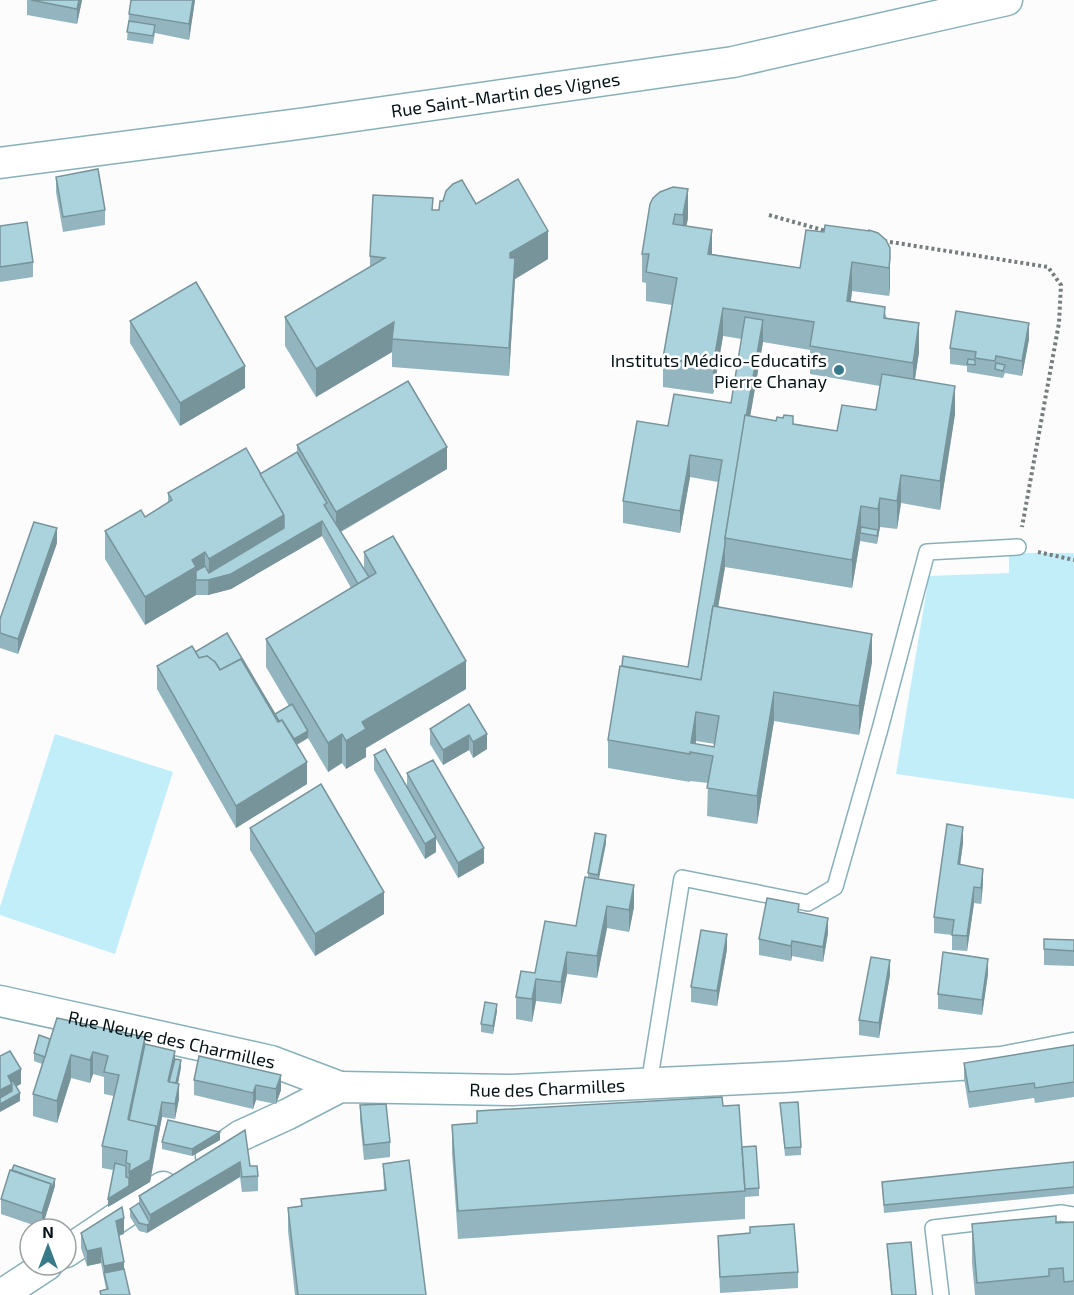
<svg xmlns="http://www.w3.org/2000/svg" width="1074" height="1295" viewBox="0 0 1074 1295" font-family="'Exo 2',sans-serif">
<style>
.green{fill:#c1eef9}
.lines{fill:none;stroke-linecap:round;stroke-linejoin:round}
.service-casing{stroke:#88b0b9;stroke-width:18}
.minor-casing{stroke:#88b0b9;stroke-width:33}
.path{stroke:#767d7f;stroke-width:4;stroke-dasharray:3 3;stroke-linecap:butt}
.service{stroke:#fff;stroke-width:15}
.minor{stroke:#fff;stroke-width:30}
.wall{fill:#93b5bf;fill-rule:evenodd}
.shaded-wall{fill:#78949b}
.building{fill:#abd3de;stroke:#78949b;stroke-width:1.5;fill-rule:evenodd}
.poi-dot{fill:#377b8a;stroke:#fff;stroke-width:2}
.labels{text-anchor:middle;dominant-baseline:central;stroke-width:5;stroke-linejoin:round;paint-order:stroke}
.street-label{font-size:18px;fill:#051317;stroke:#fff}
.poi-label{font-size:18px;fill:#051317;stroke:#fff;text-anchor:end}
</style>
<rect width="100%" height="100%" fill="#fcfcfc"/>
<!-- green -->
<g class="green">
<path d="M1009 553H1074V799L896 774 929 576 1009 573Z"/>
<path d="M55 734 173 772 115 954 0 915V907Z"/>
</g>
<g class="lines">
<defs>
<g id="service">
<path d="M649 1084 682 878 808 903 835 887 880 729 927 552 1018 547"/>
<path d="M941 1295 933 1228 1061 1213 1074 1215"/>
</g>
<g id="minor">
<path id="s1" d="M0 163 306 123 733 62 1007 0"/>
<path id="s2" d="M0 1001 271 1061 340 1087"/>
<path id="s3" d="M211 1156 240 1136 288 1114 340 1087 512 1090 785 1077 1002 1062 1074 1048"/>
<path d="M66 1252 163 1187"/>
<path d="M1 1295 47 1265"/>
</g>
</defs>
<!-- service casing -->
<use href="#service" class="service-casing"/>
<!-- minor casing -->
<use href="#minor" class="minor-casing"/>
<!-- path -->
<g class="path">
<path d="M769 215 826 231"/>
<path d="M884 241 1048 267 1061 285 1059 323 1022 527"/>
<path d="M1038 552 1074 560"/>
</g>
<!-- service -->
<use href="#service" class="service"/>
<!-- minor -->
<use href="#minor" class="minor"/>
</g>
<!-- wall -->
<g class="wall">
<path d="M27 0H82L77 24 27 15Z"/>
<path d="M195 0 189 40 155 33 153 44 127 40 129 14Z"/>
<path d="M56 177 105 210V225L63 232 56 192Z"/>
<path d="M653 198 688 218 686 226 712 254 800 268 890 248V287L889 296 852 291 851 301 885 313 887 318 919 352 915 379 955 414 940 510 901 503 897 529 880 527 877 544 860 541 852 588 725 567 718 606 872 662 859 735 774 721 757 824 707 816 708 783 690 781V782L608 768V740L688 667 718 482 690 477 680 533 623 523V501L668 426 731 403 742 339 723 336 713 394 663 387V358L672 305 646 301V283L642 282V254ZM763 342 810 350V374L880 386 876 410 837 431 750 416ZM696 741 715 744 714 747 695 744Z"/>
<path d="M443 201 476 204 548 259 515 279 509 376 392 367V352L316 397 285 346V317L370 267V256L433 210H439Z"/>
<path d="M0 226 33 262V277L0 282Z"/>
<path d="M130 321 245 388 180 426 130 343Z"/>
<path d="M1029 339 1022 376 1005 373 1003 378 967 372V366L950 364V348Z"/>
<path d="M297 445 447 469 341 532 364 570V552L466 689 366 748V757L346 769 342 763 328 772 308 738 297 745 307 784 236 828 157 689V666L195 652 275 714 289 706 266 667V639L351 588 322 536 231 589 208 595H196L145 625 105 559V531L145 517 168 503V493L260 474 297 452Z"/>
<path d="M57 543 18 654 0 648V619Z"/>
<path d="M430 729 487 734V749L473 758 469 750 443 765 430 744Z"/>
<path d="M374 755 407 786V773L484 863 458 878 436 839V852L425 859 374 770Z"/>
<path d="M250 828 384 914 315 956 250 850Z"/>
<path d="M606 843 599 879 634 907 629 932 607 928 597 978 567 974 561 1004 536 1001 532 1022 516 1019V997L535 973 576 926 588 877V873Z"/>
<path d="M963 843 960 865 983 884 981 904 974 903 967 951 952 950V935L934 933V917Z"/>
<path d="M799 912 828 933 823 962 792 956 791 961 759 955V939Z"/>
<path d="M1044 939 1074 940V966L1044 965Z"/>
<path d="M727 949 717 1006 691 1002V987Z"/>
<path d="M988 974 982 1015 938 1009V994Z"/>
<path d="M890 975 879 1038 859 1035V1020Z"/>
<path d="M497 1011 493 1034 481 1032V1024Z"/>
<path d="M50 1039 145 1044 175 1059 181 1067 178 1084 179 1099 175 1119 162 1117 150 1182 108 1207 113 1170 102 1168V1146L114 1096 104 1094V1077L93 1074 90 1083 71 1078 57 1123 33 1116V1094L42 1064 34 1061V1053Z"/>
<path d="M1074 1045V1097L1035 1103 1034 1098 969 1108 964 1079V1063Z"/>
<path d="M199 1056 281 1090 276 1104 256 1100 253 1109 194 1095V1080Z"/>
<path d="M780 1103 801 1147V1155L785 1156Z"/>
<path d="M360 1105 390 1142V1157L364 1160 360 1120Z"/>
<path d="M723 1106 759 1188V1196L745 1197V1219L458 1239 452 1153V1125Z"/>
<path d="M245 1130 250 1166 258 1176V1191L242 1192 240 1177 147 1233 139 1231 130 1217V1209L139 1203V1196Z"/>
<path d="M220 1140 192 1156 162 1149V1142Z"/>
<path d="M1074 1162V1194L884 1213 882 1182Z"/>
<path d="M383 1164 426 1295H295L288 1231V1208L384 1190Z"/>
<path d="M55 1186 42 1228 1 1214V1199Z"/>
<path d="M1074 1222V1295H975L972 1263V1224L1056 1223Z"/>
<path d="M81 1233 124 1234 119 1235 124 1269 130 1295H100V1291L106 1289 101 1263 87 1266 81 1248Z"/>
<path d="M718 1236 798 1272V1288L720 1293Z"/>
<path d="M887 1244 916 1295H891Z"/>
</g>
<!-- shaded-wall -->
<g class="shaded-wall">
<path d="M79 0H82L77 24V9Z"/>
<path d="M193 0H195L189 40V24Z"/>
<path d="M688 189V218L683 244V215Z"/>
<path d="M712 230V259L708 254Z"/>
<path d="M548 231V259L515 279 509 376 510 253Z"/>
<path d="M890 258V287L889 296V268Z"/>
<path d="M852 262V291L847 329V301Z"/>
<path d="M723 308V336L713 394V366Z"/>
<path d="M763 320V342L729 539 726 538Z"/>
<path d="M394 322 392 352 316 397V369Z"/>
<path d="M919 323V352L913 391V363Z"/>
<path d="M1029 323V339L1022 376V361Z"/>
<path d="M245 366V388L180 426V403Z"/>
<path d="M955 386V414L940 510V481Z"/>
<path d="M447 447V469L336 534V512Z"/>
<path d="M690 455V477L680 533V511Z"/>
<path d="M901 475V503L897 529V501Z"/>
<path d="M880 498V527L877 544 878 530V509Z"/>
<path d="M861 506V534L860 533V541L852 588V560Z"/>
<path d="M284 515 322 521V536L231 589 208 595 209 559Z"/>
<path d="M57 528V543L18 654V639Z"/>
<path d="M725 545V567L701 708V686Z"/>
<path d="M205 552V580H196V595L145 625V597L192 560Z"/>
<path d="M872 634V662L859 735V706Z"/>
<path d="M466 661V689L366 748V757L346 769V741L362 722Z"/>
<path d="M774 692V721L757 824V796Z"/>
<path d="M696 712V741L694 753 691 743Z"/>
<path d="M308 731V738L287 750V742Z"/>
<path d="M342 734V763L328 772V743Z"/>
<path d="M487 734V749L473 758V742Z"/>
<path d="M469 735V750L443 765V750Z"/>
<path d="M307 762V784L236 828V806Z"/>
<path d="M963 827V843L958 879V864Z"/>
<path d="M606 835V843L598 882V875Z"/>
<path d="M436 837V852L425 859V844Z"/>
<path d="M484 848V863L458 878V863Z"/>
<path d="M983 869V884L981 904V888Z"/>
<path d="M634 885V907L629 932V910Z"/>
<path d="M974 887V903L967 951V936Z"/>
<path d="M384 892V914L315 956V934Z"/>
<path d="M607 906V928L597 978V956Z"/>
<path d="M828 918V933L823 962V947Z"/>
<path d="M727 934V949L717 1006V991Z"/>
<path d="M792 941V956L791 961V946Z"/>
<path d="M567 952V974L561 1004V982Z"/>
<path d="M988 959V974L982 1015V1000Z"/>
<path d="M890 960V975L879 1038V1023Z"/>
<path d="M536 979V1001L532 1022V999Z"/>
<path d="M497 1004V1011L493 1034V1026Z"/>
<path d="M145 1037V1059L131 1127 128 1119Z"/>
<path d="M175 1051V1066L170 1089 168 1081Z"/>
<path d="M93 1052V1074L90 1083V1060Z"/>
<path d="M71 1055V1078L57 1123V1101Z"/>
<path d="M181 1060V1067L175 1098V1090Z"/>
<path d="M21 1069V1084L12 1089 20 1093V1101L0 1112V1090L8 1076Z"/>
<path d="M281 1075V1090L276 1104V1089Z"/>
<path d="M179 1084V1099L175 1119V1104Z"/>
<path d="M256 1085V1100L253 1109V1093Z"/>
<path d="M162 1102V1117L156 1148V1133Z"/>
<path d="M156 1126V1148L150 1182 108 1207V1199L129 1186V1172Z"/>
<path d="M220 1132V1140L192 1156V1149Z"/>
<path d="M240 1162V1177L147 1233V1225L150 1223V1215Z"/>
<path d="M55 1179V1186L42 1228V1213L51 1184Z"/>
<path d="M124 1218V1234L116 1236V1221Z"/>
<path d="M101 1248V1263L87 1266V1251Z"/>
<path d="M124 1262V1277L104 1273V1266Z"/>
</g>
<!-- building -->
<g class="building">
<path d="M31 0H79L77 9Z"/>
<path d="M131 0H193L189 24 129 14Z"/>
<path d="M129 21 155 25 153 36 127 32Z"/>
<path d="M98 169 105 210 63 217 56 177Z"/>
<path d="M518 179 548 231 510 253V258H515L509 348 392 339 394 322 316 369 285 317 385 258 370 256 373 195 433 198 432 210H439L440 201H443L446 191 453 184 462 180 476 204Z"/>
<path d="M673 187 688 189 683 215 675 214 673 224 712 230 708 254 800 268 806 230 824 232 825 225 869 231V230L878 233 886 240 890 248V258L889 268 852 262 847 301 885 307 884 318 919 323 913 363 810 346 814 322 723 308 713 366 663 358 677 278 646 272 649 254H642L650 204 653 198 660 192Z"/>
<path d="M27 222 33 262 0 267V226Z"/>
<path d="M196 282 245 366 180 403 130 321Z"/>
<path d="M956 311 1029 323 1022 361 996 356 995 361 975 358 976 352 950 348Z"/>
<path d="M745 317 763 320 725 538V545L714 606H713L701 680 622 666 623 656 688 667 722 460 690 455 680 511 623 501 637 421 668 426 674 394 731 403Z"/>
<path d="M968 359 975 360V365L967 364Z"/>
<path d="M996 363 1005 365 1003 371 995 369Z"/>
<path d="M882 374 955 386 940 481 901 475 897 501 880 498 878 509 861 506 852 560 725 538 745 415 776 421 777 417 783 418 784 415 793 416V424L837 431 842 405 876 410Z"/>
<path d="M408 381 447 447 336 512 297 445Z"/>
<path d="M246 448 284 515 209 559 205 552 192 560 196 567 145 597 105 531 141 510 145 517 172 500 168 493Z"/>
<path d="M297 452 327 503 324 505 369 577 358 584 322 521 231 574 208 580H196V571L205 566 209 573 284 528V515L260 474Z"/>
<path d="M34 522 57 528 18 639 0 633V619Z"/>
<path d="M861 527 878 530 877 536 860 533Z"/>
<path d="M393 536 466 661 362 722 366 729 346 741 342 734 328 743 266 639 376 573 364 552Z"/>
<path d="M713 606 872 634 859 706 774 692 757 796 707 788 713 756 690 752V754L608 740 620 666 701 680ZM696 712 719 716 714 747 691 743Z"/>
<path d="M227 633 279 721 278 722 241 659 220 670 215 662 207 656 199 658 195 652Z"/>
<path d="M192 646 199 658 207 656 215 662 220 670 241 659 278 722 282 720 307 762 236 806 157 666Z"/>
<path d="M292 704 308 731 294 739 282 720 279 721 275 714Z"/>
<path d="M469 704 487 734 473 742 469 735 443 750 430 729Z"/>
<path d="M385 749 436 837 425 844 374 755Z"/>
<path d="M433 760 484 848 458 863 407 773Z"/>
<path d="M321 784 384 892 315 934 250 828Z"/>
<path d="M947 824 963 827 958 864 983 869 981 888 974 887 967 936 952 935 954 920 934 917Z"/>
<path d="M595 833 606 835 598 875 588 873Z"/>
<path d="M585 877 634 885 629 910 607 906 597 956 567 952 561 982 536 979 532 999 516 997 521 971 535 973 545 921 576 926Z"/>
<path d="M767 898 799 904 798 912 828 918 823 947 792 941 791 946 759 939Z"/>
<path d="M701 930 727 934 717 991 691 987Z"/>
<path d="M1044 939 1074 940V951L1044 949Z"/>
<path d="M943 952 988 959 982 1000 938 994Z"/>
<path d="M871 957 890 960 879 1023 859 1020Z"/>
<path d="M485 1002 497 1004 493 1026 481 1024Z"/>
<path d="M57 1018 145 1037 128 1119 156 1126 150 1160 129 1172 130 1164 126 1163 127 1151 102 1146 119 1075 104 1072 108 1056 93 1052 90 1060 71 1055 57 1101 33 1094Z"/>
<path d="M39 1035 50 1039 45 1057 34 1053Z"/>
<path d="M145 1044 175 1051 168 1081 179 1084 175 1104 162 1102 156 1133V1126L129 1120Z"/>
<path d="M1074 1045V1082L1035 1088 1034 1083 969 1092 964 1063Z"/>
<path d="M10 1051 21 1069 8 1076 12 1084 0 1090V1056Z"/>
<path d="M199 1056 281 1075 276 1089 256 1085 253 1093 194 1080Z"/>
<path d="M175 1059 181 1060 176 1083 169 1082Z"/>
<path d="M13 1081 20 1093 0 1104V1098L12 1091V1084L11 1082Z"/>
<path d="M722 1097 723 1106 739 1105 745 1191 458 1211 452 1125 477 1123V1111Z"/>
<path d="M798 1102 801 1147 785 1148 780 1103Z"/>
<path d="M386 1104 390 1142 364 1145 360 1105Z"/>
<path d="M168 1120 220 1132 192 1149 162 1142Z"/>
<path d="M245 1130 250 1166H257L258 1176 242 1177 240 1162 150 1215 139 1196Z"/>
<path d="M756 1146 759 1188 745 1189 742 1147Z"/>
<path d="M409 1160 426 1295H298L288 1208 302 1206 301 1199 386 1190 383 1164Z"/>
<path d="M1074 1162V1187L884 1205 882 1182Z"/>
<path d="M115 1163 126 1166V1177L129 1178V1186L108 1199Z"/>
<path d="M14 1165 55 1179 51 1191V1184L12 1170Z"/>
<path d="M10 1170 51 1184 42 1213 1 1199Z"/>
<path d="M139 1203 150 1223 147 1225 139 1223 130 1209Z"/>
<path d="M122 1207 124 1218 116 1221 124 1262 104 1266 101 1248 87 1251 81 1233Z"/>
<path d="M1056 1216V1223L1074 1222V1281L1064 1282 1063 1268 1049 1269V1276L977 1283 972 1224Z"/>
<path d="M794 1224 798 1272 720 1277 718 1236 750 1233V1227Z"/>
<path d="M911 1242 916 1295H892L887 1244Z"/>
<path d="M124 1269 130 1295H101L100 1291 108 1289 104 1273Z"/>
</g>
<!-- markers -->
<circle class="poi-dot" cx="839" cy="370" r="6"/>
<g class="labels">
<!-- street labels -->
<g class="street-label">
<text stroke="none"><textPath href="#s1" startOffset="510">Rue Saint-Martin des Vignes</textPath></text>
<text stroke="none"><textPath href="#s2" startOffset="176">Rue Neuve des Charmilles</textPath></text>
<text stroke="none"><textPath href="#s3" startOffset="354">Rue des Charmilles</textPath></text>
</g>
<!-- poi labels -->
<g class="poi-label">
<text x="827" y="360">Instituts Médico-Educatifs<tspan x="827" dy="21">Pierre Chanay</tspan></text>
</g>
</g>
<!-- north arrow -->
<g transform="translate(48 1247)"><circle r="28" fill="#ffffff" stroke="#9ba1a2" stroke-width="1.5"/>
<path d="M0-4.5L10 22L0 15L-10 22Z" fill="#377b8a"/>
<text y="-9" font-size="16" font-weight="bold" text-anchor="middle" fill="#051317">N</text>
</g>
</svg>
